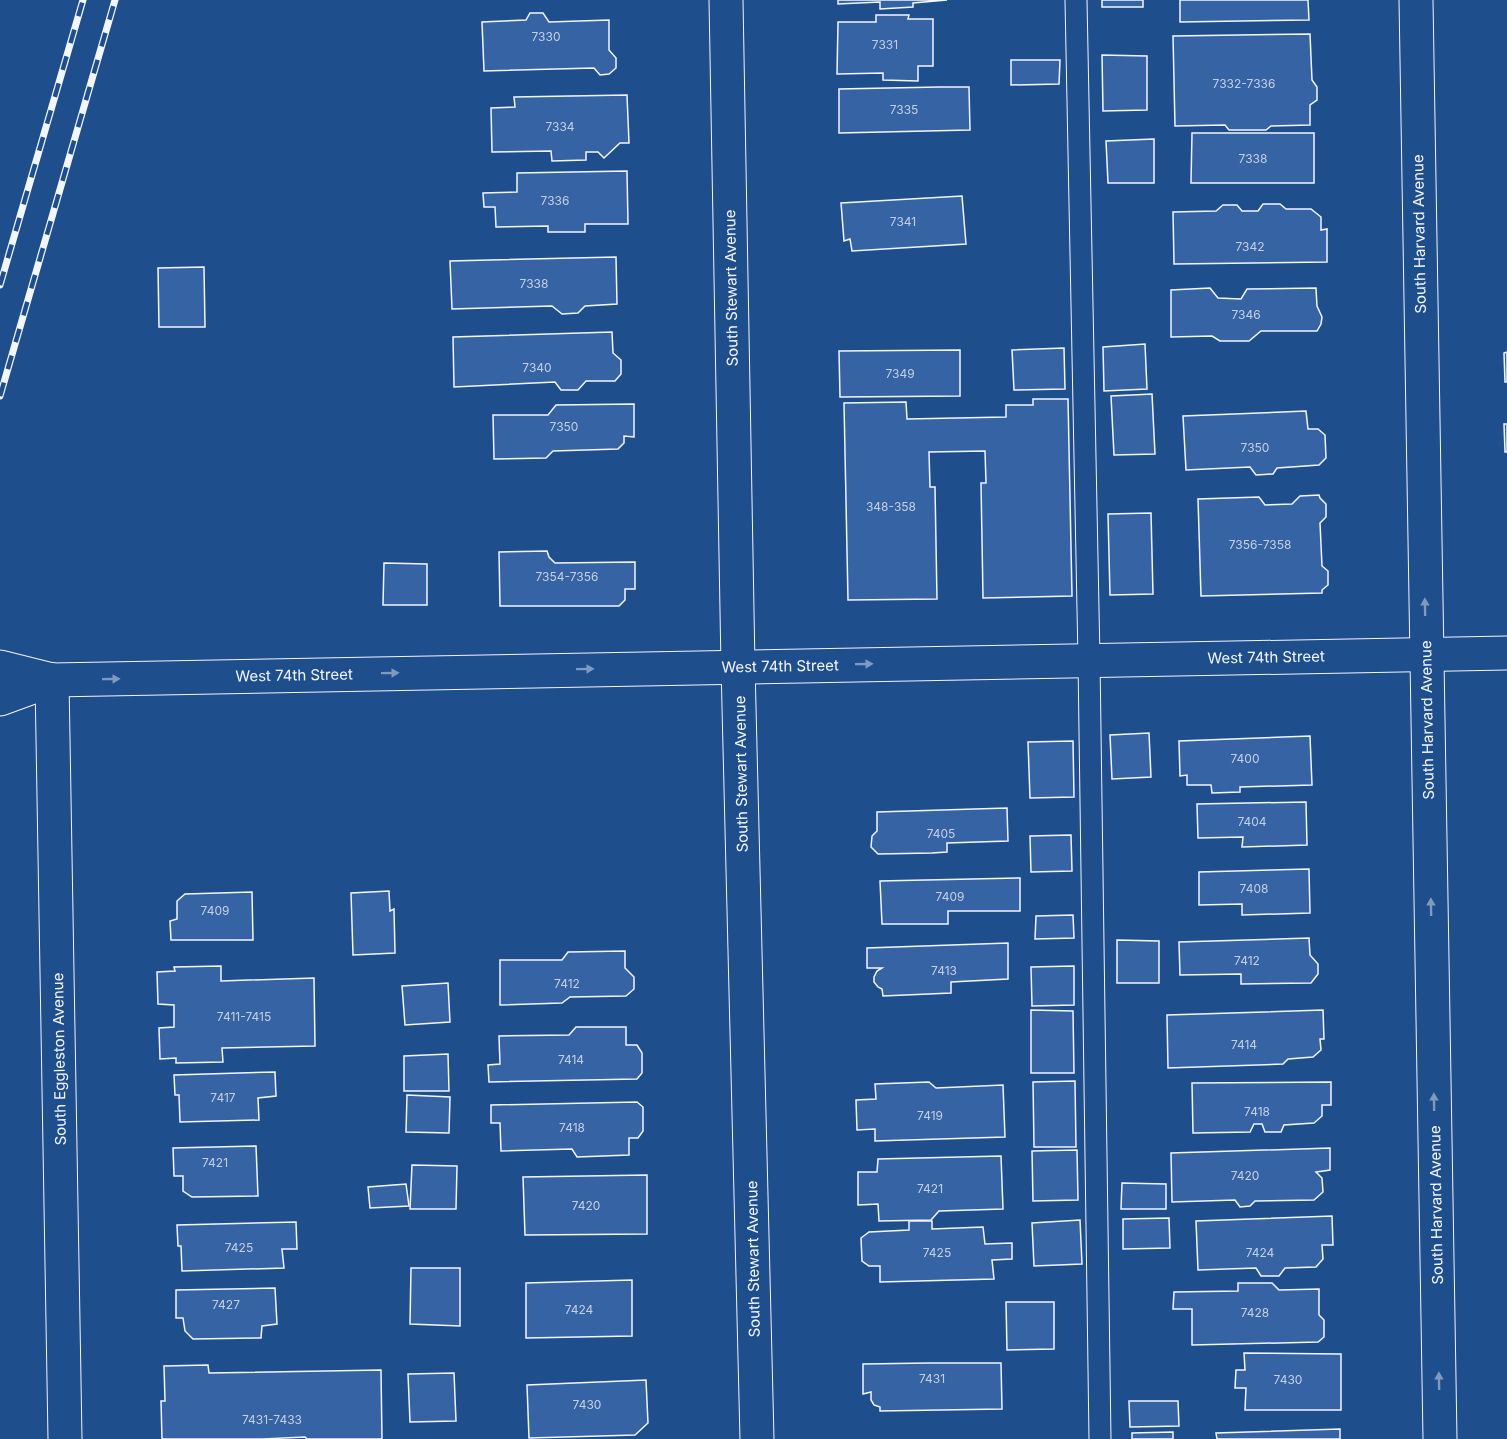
<svg xmlns="http://www.w3.org/2000/svg" width="1507" height="1439" viewBox="0 0 1507 1439" font-family="Inter,sans-serif">
<style>
.building{fill:#3563a3;stroke:#f2f6ff;stroke-width:1.5}
.lines{fill:none;stroke-linecap:round;stroke-linejoin:round}
.lane-casing{stroke:#f2f6ff;stroke-width:23}
.street-casing{stroke:#f2f6ff;stroke-width:35}
.secondary-casing{stroke:#f2f6ff;stroke-width:35}
.lane{stroke:#1f4e8c;stroke-width:21}
.street{stroke:#1f4e8c;stroke-width:33}
.secondary{stroke:#1f4e8c;stroke-width:33}
.rail-casing{stroke:#f2f6ff;stroke-width:7}
.rail{stroke:#1f4e8c;stroke-width:4.5;stroke-dasharray:14;stroke-linecap:butt}
.oneway{fill:#7e9ac0}
.labels{text-anchor:middle;dominant-baseline:central;stroke-width:4.5;stroke-linejoin:round;paint-order:stroke}
.number-label{font-size:12px;fill:#c3d1e8}
.street-label{font-size:15px;fill:#f2f6ff;stroke:#1f4e8c}
</style>
<rect width="100%" height="100%" fill="#1f4e8c"/>
<!-- building -->
<g class="building">
<path d="M838 0H947L913 3V7L880 9V2L838 4Z"/>
<rect x="1102" y="0" width="41" height="7"/>
<path d="M1180 0H1308L1309 20 1180 22Z"/>
<path d="M530 13H543L549 22 609 20V50L616 58V68L609 74 600 75 594 68 484 71 482 22 526 20Z"/>
<path d="M876 15H909L908 19H933V66H918V81L883 80V73L837 74 838 22H876Z"/>
<path d="M1310 34 1312 80 1317 87V100L1310 105V125L1271 126 1266 130H1229L1225 125 1175 126 1173 36Z"/>
<path d="M1102 55 1147 56V110L1103 111Z"/>
<path d="M1011 60H1060L1059 84 1011 85Z"/>
<path d="M939 87H969L970 130 839 133V89Z"/>
<path d="M627 95 629 143H620L604 158 598 152H586V160L552 161 551 151 492 152 491 108 515 107 514 97Z"/>
<path d="M1192 133H1314V183H1191Z"/>
<path d="M1154 139V183H1108L1106 141Z"/>
<path d="M627 171 628 224H585V232H548V226L496 227 495 207H484L483 193 517 192V173Z"/>
<path d="M962 196 966 244 852 251 850 239 844 241 841 203Z"/>
<path d="M1263 204H1280L1286 209H1311L1321 217V230L1327 229V262L1174 264 1173 212 1216 211 1223 205H1237L1242 211H1258Z"/>
<path d="M616 257 617 304 585 306 578 313 562 314 552 306 452 309 450 261Z"/>
<path d="M204 267 205 327H159L158 268Z"/>
<path d="M1210 288 1218 298 1241 299 1247 289 1316 288 1317 306 1322 317 1321 324 1317 331H1261L1249 341H1220L1212 336 1171 337V290Z"/>
<path d="M612 332 613 353 621 360V374L615 381H586L578 390H561L555 382 454 387 453 337Z"/>
<path d="M1145 344 1147 389 1104 391 1103 347Z"/>
<path d="M1064 348 1065 389 1014 390 1012 350Z"/>
<path d="M960 350V396L840 397 839 351Z"/>
<path d="M1507 352V382H1505L1504 353Z"/>
<path d="M1152 394 1155 454 1114 455 1111 396Z"/>
<path d="M1033 399H1068L1072 596 983 598 981 483H986L985 451 929 452 930 487H935L937 599 848 600 844 403 906 402 907 419 1006 417V405H1033Z"/>
<path d="M634 404V437L624 436V443L618 449 553 451 546 458 494 459 493 415H548L556 405Z"/>
<path d="M1306 411 1308 429H1318L1325 435 1326 458 1319 465 1277 468 1273 474 1256 475 1250 467 1186 470 1183 416Z"/>
<path d="M1504 424H1507V452H1505Z"/>
<path d="M1319 495 1320 498 1326 504V517L1320 523 1322 566 1328 571V585L1322 590V593L1201 596 1198 499 1259 497 1265 505 1292 504 1300 496Z"/>
<path d="M1151 513 1153 594 1110 595 1108 514Z"/>
<path d="M547 551 549 557 555 563 635 562V589H625V600L619 606H500L499 552Z"/>
<path d="M384 563 427 564V605H383Z"/>
<path d="M1149 733 1151 777 1112 779 1110 735Z"/>
<path d="M1310 736 1312 785 1240 787V792L1212 793 1211 785H1187V775L1180 776 1179 741Z"/>
<path d="M1073 741 1074 797 1030 798 1028 742Z"/>
<path d="M1306 802 1307 845 1242 847 1243 837 1198 838 1197 804Z"/>
<path d="M1007 808 1008 841 947 843V852L932 853 878 854 871 847 872 836 877 831V812Z"/>
<path d="M1071 835 1072 871 1031 872 1030 836Z"/>
<path d="M1309 869 1310 913 1242 915V904L1199 905V872Z"/>
<path d="M1020 878V911H948V924H882L880 881Z"/>
<path d="M389 891 390 911 394 909 395 953 353 955 351 893Z"/>
<path d="M252 892 253 940H171L170 921 177 919V901L185 894Z"/>
<path d="M1073 915 1074 938 1035 939 1036 916Z"/>
<path d="M1309 938 1310 955 1318 964V974L1311 983 1241 984V974L1180 975 1179 942Z"/>
<path d="M1117 940 1159 941V983H1117Z"/>
<path d="M1008 943V979L951 982V993L883 996 882 989 878 987 874 982V977L877 971 882 968H867V948Z"/>
<path d="M625 951V968L634 977V989L626 996 570 997 562 1003 500 1005V960H562L568 952Z"/>
<path d="M221 966V981L314 978 315 1046 222 1048 223 1062 176 1063V1058L160 1059 159 1028 174 1027V1005L158 1004 157 972 175 971 174 967Z"/>
<path d="M1074 966V1005L1032 1006 1031 967Z"/>
<path d="M448 983 450 1022 405 1025 402 986Z"/>
<path d="M1031 1010 1073 1011 1074 1073H1031Z"/>
<path d="M1323 1010 1324 1039H1320L1321 1050 1313 1057 1288 1059 1283 1064 1168 1068 1167 1015Z"/>
<path d="M576 1027H626V1045H637L642 1053V1073L637 1079 489 1082 488 1065 500 1064 499 1036 569 1035Z"/>
<path d="M448 1054 449 1091H404V1056Z"/>
<path d="M275 1072 276 1096 258 1098 259 1120 180 1122 179 1095H175L174 1075Z"/>
<path d="M1075 1081 1076 1147H1034L1033 1082Z"/>
<path d="M929 1082 936 1088 1003 1085 1005 1137 875 1141V1129L857 1130 856 1100 876 1099 875 1084Z"/>
<path d="M1331 1082V1105H1322V1116L1314 1123 1284 1125 1281 1132H1265L1262 1124H1254L1250 1132 1193 1133 1192 1083Z"/>
<path d="M407 1095 450 1097 449 1133 406 1132Z"/>
<path d="M637 1102 643 1107V1131L638 1138H629V1155L577 1157 572 1149 501 1151 500 1123H491V1105Z"/>
<path d="M256 1146 258 1196 192 1197 183 1191V1176H174L173 1148Z"/>
<path d="M1330 1148V1170L1316 1172 1322 1178 1323 1192 1314 1200 1255 1201 1250 1206 1240 1207 1235 1200 1172 1202 1171 1153Z"/>
<path d="M1077 1150 1078 1200 1033 1201 1032 1151Z"/>
<path d="M1001 1156 1003 1209 939 1211 931 1220 879 1221 878 1204 858 1205V1172H877L878 1159Z"/>
<path d="M412 1165 457 1166 456 1209H410Z"/>
<path d="M647 1175V1234L525 1235 523 1177Z"/>
<path d="M1122 1183 1166 1184V1209H1121Z"/>
<path d="M406 1184 409 1206 370 1208 368 1187Z"/>
<path d="M1332 1216 1333 1245H1322L1323 1259 1316 1267 1285 1268 1279 1276H1261L1256 1268 1198 1270 1196 1221Z"/>
<path d="M1169 1218 1170 1248 1123 1249V1219Z"/>
<path d="M1080 1220 1082 1264 1034 1266 1032 1223Z"/>
<path d="M909 1221H932V1229L983 1227 985 1244 1012 1243V1259L992 1260 994 1279 880 1282V1266H869L862 1261 861 1238 869 1232 909 1230Z"/>
<path d="M296 1222 297 1249H282L284 1268 182 1271 181 1246H178L177 1225Z"/>
<path d="M411 1268H460V1326L410 1324Z"/>
<path d="M632 1280V1336L526 1338V1283Z"/>
<path d="M1238 1283H1272L1279 1290 1319 1289V1315L1324 1320V1337L1318 1342 1192 1345V1309H1173L1174 1292 1238 1291Z"/>
<path d="M275 1288 277 1324 262 1326 261 1338 193 1339 185 1331 183 1318H176V1290Z"/>
<path d="M1006 1302H1054V1349L1007 1350Z"/>
<path d="M1244 1353 1341 1354V1410H1245L1246 1388H1235L1236 1370H1245Z"/>
<path d="M929 1363H1001L1002 1409 880 1411V1407L874 1405 871 1400V1392L863 1394V1364Z"/>
<path d="M208 1365 209 1373 381 1370 382 1439H307L305 1437 263 1439H162L161 1401H165L164 1366Z"/>
<path d="M454 1373 456 1421 410 1422 408 1374Z"/>
<path d="M646 1380 648 1423 635 1435 529 1438 527 1385Z"/>
<path d="M1129 1401H1178L1179 1426 1130 1427Z"/>
<path d="M1340 1429V1439H1217L1216 1433Z"/>
<path d="M1173 1432V1439H1132V1433Z"/>
</g>
<g class="lines">
<defs>
<path id="lane" d="M1076 0 1089 660 1100 1439"/>
<g id="street">
<path d="M726 0 738 666 757 1439"/>
<path d="M1416 0 1440 1439"/>
<path d="M52 680 1507 653"/>
</g>
<g id="secondary">
<path d="M0 667 52 680"/>
<path d="M52 680 65 1439"/>
<path d="M0 699 52 680"/>
</g>
</defs>
<!-- lane casing -->
<use href="#lane" class="lane-casing"/>
<!-- street casing -->
<use href="#street" class="street-casing"/>
<!-- secondary casing -->
<use href="#secondary" class="secondary-casing"/>
<!-- lane -->
<use href="#lane" class="lane"/>
<!-- street -->
<use href="#street" class="street"/>
<!-- secondary -->
<use href="#secondary" class="secondary"/>
<defs>
<g id="rail">
<path d="M0 285 83 0"/>
<path d="M0 396 115 0"/>
</g>
</defs>
<!-- rail casing -->
<use href="#rail" class="rail-casing"/>
<!-- rail -->
<use href="#rail" class="rail"/>
</g>
<!-- one-way arrows -->
<defs><path id="oneway-solid" d="M-6-.8H1V-3.2L6.5 0L1 3.2V.8H-6Z" transform="scale(1.5)"/></defs>
<g class="oneway">
<use href="#oneway-solid" transform="translate(1425 607) rotate(-91)"/>
<use href="#oneway-solid" transform="translate(864 664) rotate(-1)"/>
<use href="#oneway-solid" transform="translate(585 669) rotate(-1)"/>
<use href="#oneway-solid" transform="translate(390 673) rotate(-1)"/>
<use href="#oneway-solid" transform="translate(111 679) rotate(-1)"/>
<use href="#oneway-solid" transform="translate(1431 907) rotate(-91)"/>
<use href="#oneway-solid" transform="translate(1434 1102) rotate(-91)"/>
<use href="#oneway-solid" transform="translate(1439 1381) rotate(-91)"/>
</g>
<g class="labels">
<!-- number labels -->
<g class="number-label">
<text x="546" y="36">7330</text>
<text x="885" y="44">7331</text>
<text x="1244" y="83">7332-7336</text>
<text x="904" y="109">7335</text>
<text x="560" y="126">7334</text>
<text x="1253" y="158">7338</text>
<text x="555" y="200">7336</text>
<text x="903" y="221">7341</text>
<text x="1250" y="246">7342</text>
<text x="534" y="283">7338</text>
<text x="1246" y="314">7346</text>
<text x="537" y="367">7340</text>
<text x="900" y="373">7349</text>
<text x="564" y="426">7350</text>
<text x="1255" y="447">7350</text>
<text x="891" y="506">348-358</text>
<text x="1260" y="544">7356-7358</text>
<text x="567" y="576">7354-7356</text>
<text x="1245" y="758">7400</text>
<text x="1252" y="821">7404</text>
<text x="941" y="833">7405</text>
<text x="1254" y="888">7408</text>
<text x="950" y="896">7409</text>
<text x="215" y="910">7409</text>
<text x="1247" y="960">7412</text>
<text x="944" y="970">7413</text>
<text x="567" y="983">7412</text>
<text x="244" y="1016">7411-7415</text>
<text x="1244" y="1044">7414</text>
<text x="571" y="1059">7414</text>
<text x="223" y="1097">7417</text>
<text x="1257" y="1111">7418</text>
<text x="930" y="1115">7419</text>
<text x="572" y="1127">7418</text>
<text x="215" y="1162">7421</text>
<text x="1245" y="1175">7420</text>
<text x="930" y="1188">7421</text>
<text x="586" y="1205">7420</text>
<text x="239" y="1247">7425</text>
<text x="937" y="1252">7425</text>
<text x="1260" y="1252">7424</text>
<text x="226" y="1304">7427</text>
<text x="579" y="1309">7424</text>
<text x="1255" y="1312">7428</text>
<text x="932" y="1378">7431</text>
<text x="1288" y="1379">7430</text>
<text x="587" y="1404">7430</text>
<text x="272" y="1419">7431-7433</text>
</g>
<!-- street labels -->
<g class="street-label">
<text transform="translate(1419 234) rotate(-91)">South Harvard Avenue</text>
<text transform="translate(731 288) rotate(-91)">South Stewart Avenue</text>
<text transform="translate(1266 657) rotate(-1)">West 74th Street</text>
<text transform="translate(780 666) rotate(-1)">West 74th Street</text>
<text transform="translate(294 675) rotate(-1)">West 74th Street</text>
<text transform="translate(1427 720) rotate(-91)">South Harvard Avenue</text>
<text transform="translate(741 774) rotate(-91)">South Stewart Avenue</text>
<text transform="translate(59 1059) rotate(-91)">South Eggleston Avenue</text>
<text transform="translate(1436 1205) rotate(-91)">South Harvard Avenue</text>
<text transform="translate(753 1259) rotate(-91)">South Stewart Avenue</text>
</g>
</g>
</svg>
